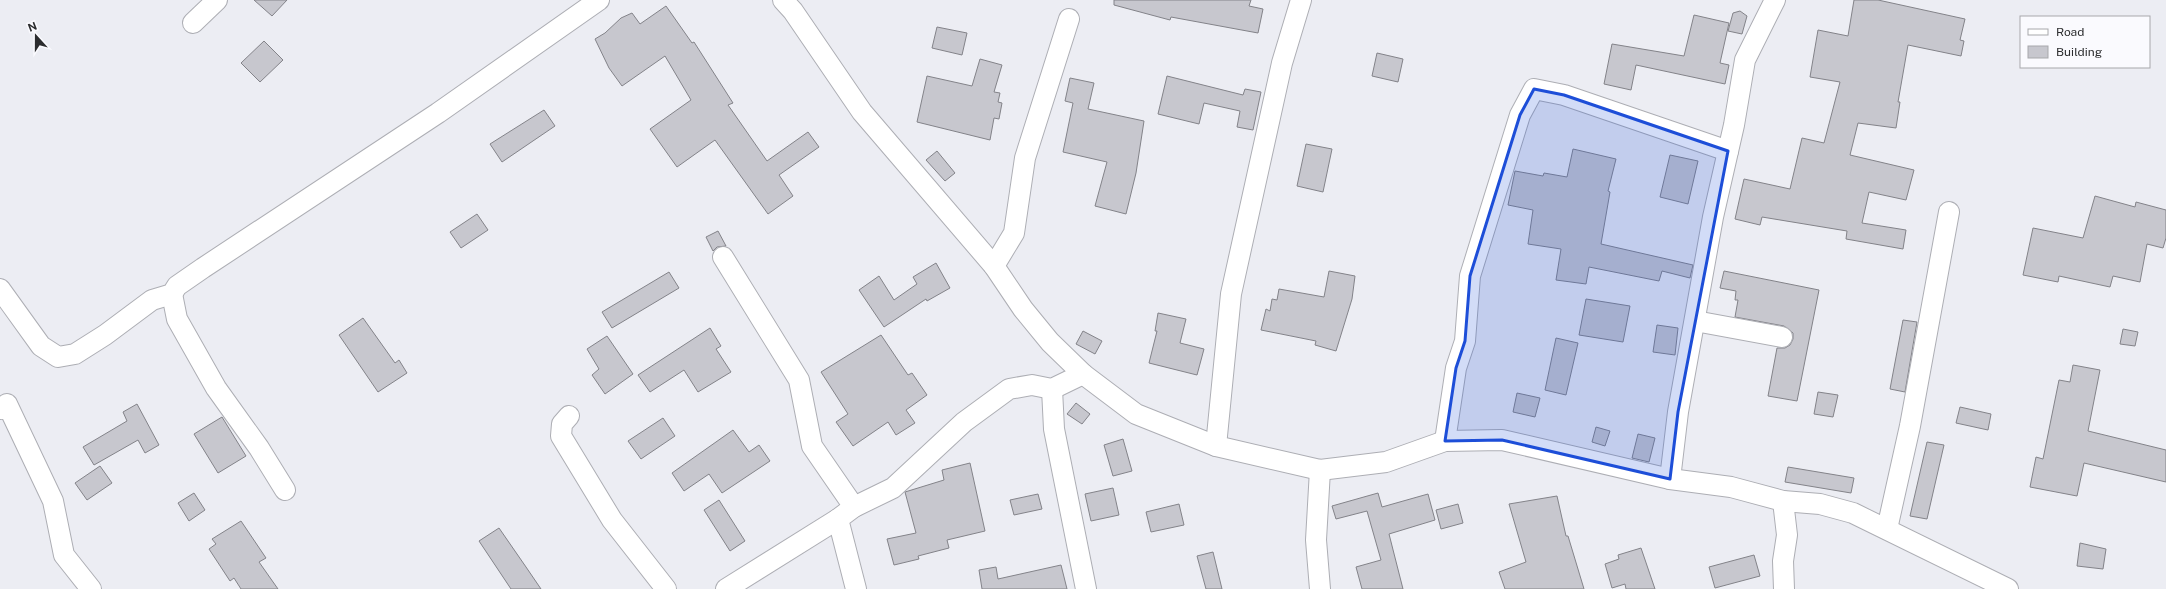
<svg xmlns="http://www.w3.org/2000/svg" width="2166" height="589" viewBox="0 0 2166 589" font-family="'Public Sans',sans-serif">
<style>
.building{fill:#c7c7ce;stroke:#838389}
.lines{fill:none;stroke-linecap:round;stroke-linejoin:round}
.minor-casing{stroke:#adaeb4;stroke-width:22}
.minor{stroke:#fff;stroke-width:20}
.marked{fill:#1d4ed8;fill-opacity:0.2;stroke:#1d4ed8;stroke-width:3;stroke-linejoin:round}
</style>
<rect width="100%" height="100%" fill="#ecedf3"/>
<!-- building -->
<g class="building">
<path d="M254 0H287L272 16Z"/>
<path d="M1114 0H1251L1249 6 1263 9 1258 33 1171 17 1170 20 1114 5Z"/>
<path d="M1854 0H1878L1965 19 1960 40 1964 41 1961 56 1908 45 1898 102H1900L1896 128 1858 123 1850 155 1914 170 1906 200 1869 192 1862 223 1906 230 1903 249 1846 239 1847 231 1762 217 1760 225 1735 219 1744 179 1790 189 1802 138 1824 143 1840 82 1810 77 1818 30 1848 36Z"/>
<path d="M666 6 692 43 694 42 733 103 728 105 767 161 808 132 819 147 779 175 793 196 768 214 715 140 677 167 650 129 691 100 665 56 622 86 609 68 595 39 605 33 621 18 632 13 640 24Z"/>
<path d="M1740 11 1747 16 1742 34 1728 31 1733 13Z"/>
<path d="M1694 15 1729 23 1720 63 1729 65 1725 84 1636 65 1631 90 1604 84 1612 44 1684 56Z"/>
<path d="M937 27 967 33 962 55 932 48Z"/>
<path d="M264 41 283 60 260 82 241 63Z"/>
<path d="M1377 53 1403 59 1398 82 1372 76Z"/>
<path d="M980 59 1002 65 994 92 1000 93 998 102 1002 103 999 119 994 118 990 140 917 122 927 76 972 86Z"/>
<path d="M1167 76 1243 95 1245 89 1261 92 1253 130 1237 127 1240 111 1204 103 1199 124 1158 114Z"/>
<path d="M1070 78 1094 83 1088 109 1144 121 1136 173 1126 214 1095 206 1107 162 1063 152 1073 103 1065 101Z"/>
<path d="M544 110 555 126 502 162 490 144Z"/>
<path d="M1306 144 1332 149 1323 192 1297 186Z"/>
<path d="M1573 149 1616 159 1608 191 1610 192 1601 244 1693 265 1690 278 1662 271 1659 281 1589 267 1586 284 1556 280 1561 249 1528 244 1533 210 1508 205 1515 171 1543 176 1544 173 1567 177Z"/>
<path d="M937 151 955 173 945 181 926 160Z"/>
<path d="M1670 155 1698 161 1688 204 1660 197Z"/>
<path d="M2095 196 2135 207 2136 202 2166 210V238L2163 248 2147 244 2140 282 2113 276 2110 287 2059 276 2058 282 2023 275 2033 228 2083 238Z"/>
<path d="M477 214 488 230 461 248 450 232Z"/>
<path d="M718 231 726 246 717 247 713 251 706 237Z"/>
<path d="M936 263 950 288 927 301 926 299 884 327 859 290 879 276 894 300 917 284 913 277Z"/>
<path d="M1329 271 1355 276 1352 299 1336 351 1315 345 1316 341 1261 330 1266 309 1270 311 1272 299 1277 300 1279 289 1324 297Z"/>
<path d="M1724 271 1819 290 1797 401 1768 396 1777 348H1785L1790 345 1793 339V333L1784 326 1735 317 1738 300H1735L1736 291 1720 288Z"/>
<path d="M669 272 679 288 612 328 602 312Z"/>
<path d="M1586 299 1630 306 1623 342 1579 335Z"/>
<path d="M1158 313 1186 319 1180 343 1204 349 1197 375 1149 363 1157 331H1155Z"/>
<path d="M363 318 395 363 399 360 407 373 378 392 339 335Z"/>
<path d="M1903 320 1917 322 1905 392 1890 389Z"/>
<path d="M1657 325 1678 328 1675 355 1653 352Z"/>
<path d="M710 328 721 346 716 349 731 372 698 392 684 370 650 392 638 375Z"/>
<path d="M2123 329 2138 332 2135 346 2120 344Z"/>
<path d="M1083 331 1102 341 1095 354 1076 344Z"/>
<path d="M881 335 908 375 912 373 927 395 906 410 915 423 896 435 888 422 853 446 836 422 848 414 821 372Z"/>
<path d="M607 336 633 374 605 394 592 375 599 369 587 349Z"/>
<path d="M1556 338 1578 343 1566 395 1545 390Z"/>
<path d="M2073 365 2100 370 2088 431 2166 450V482L2084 463 2077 496 2030 487 2036 457 2043 459 2059 380 2070 382Z"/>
<path d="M1818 392 1838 395 1833 417 1814 414Z"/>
<path d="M1517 393 1540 398 1535 417 1513 412Z"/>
<path d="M1076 403 1090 414 1082 424 1067 414Z"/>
<path d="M137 404 159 445 145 453 138 440 94 465 83 447 127 421 123 412Z"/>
<path d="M1960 407 1991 414 1988 430 1956 423Z"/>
<path d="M222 417 246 456 218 473 194 434Z"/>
<path d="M663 418 675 436 641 459 628 441Z"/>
<path d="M1596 427 1610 431 1605 446 1592 442Z"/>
<path d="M733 430 749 452 759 445 770 461 722 493 709 474 684 491 672 473Z"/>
<path d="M1638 434 1655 438 1649 462 1632 458Z"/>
<path d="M1123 439 1132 471 1113 476 1104 445Z"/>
<path d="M1927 442 1944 445 1927 519 1910 516Z"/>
<path d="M970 463 985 531 947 540 949 548 918 556 919 559 894 565 887 539 916 533 905 492 944 480 942 470Z"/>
<path d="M100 466 112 483 87 500 75 483Z"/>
<path d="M1788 467 1854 478 1851 493 1785 482Z"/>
<path d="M1113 488 1119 515 1091 521 1085 494Z"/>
<path d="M194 493 205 510 189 521 178 503Z"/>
<path d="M1378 493 1382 507 1428 494 1435 520 1389 534 1403 589H1362L1356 567 1381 560 1367 511 1336 519 1332 506Z"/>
<path d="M1038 494 1042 509 1014 515 1010 500Z"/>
<path d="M1557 496 1566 536H1568L1584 589H1505L1499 572 1526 562 1509 504Z"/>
<path d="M719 500 745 541 730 551 704 510Z"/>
<path d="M1179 504 1184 525 1151 532 1146 512Z"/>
<path d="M1458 504 1463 523 1441 529 1436 510Z"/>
<path d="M241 521 266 558 259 562 278 589H241L234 578 230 581 209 549 216 544 212 539Z"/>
<path d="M499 528 526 567 541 589H511L479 541Z"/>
<path d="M2080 543 2106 549 2103 569 2077 566Z"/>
<path d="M1641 548 1655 589H1626L1625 584 1612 588 1605 564 1619 559 1618 555Z"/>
<path d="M1213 552 1222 589H1206L1197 556Z"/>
<path d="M1754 555 1760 576 1715 588 1709 567Z"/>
<path d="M1061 565 1067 589H982L979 570 996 567 998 579Z"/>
</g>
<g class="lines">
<defs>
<g id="minor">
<path d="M783 0 793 11 862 112 994 266 1023 309 1050 342 1083 374 1136 414 1216 446 1320 470 1386 462 1445 441 1502 440 1670 479 1731 487 1783 501 1820 504 1853 513 2008 589"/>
<path d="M193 23 217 0"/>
<path d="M723 257 799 380 812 446 854 507"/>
<path d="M994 266 1014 233 1025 158 1069 19"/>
<path d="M0 289 41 346 58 357 75 354 105 335 152 300 172 294 177 286 203 268 438 113 599 0"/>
<path d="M172 294 177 319 216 388 259 448 285 490"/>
<path d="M1695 321 1782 337"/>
<path d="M1052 389 1054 429 1086 589"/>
<path d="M0 409 7 404 53 501 64 555 91 589"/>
<path d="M569 416 562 424 561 436 612 520 666 589"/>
<path d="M1445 441 1456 368 1465 341 1470 276 1520 115 1534 89 1564 95 1728 151"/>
<path d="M1216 446 1231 294 1282 63 1301 0"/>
<path d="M1320 470 1316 540 1320 589"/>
<path d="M1670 479 1678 412 1713 217 1734 125 1745 60 1775 0"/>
<path d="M1783 501 1787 535 1783 561 1784 589"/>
<path d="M1887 529 1910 426 1949 212"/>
<path d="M726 589 838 519"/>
<path d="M856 589 838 519 854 507 893 488 964 422 1009 389 1032 385 1052 389 1083 374"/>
</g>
</defs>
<!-- minor casing -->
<use href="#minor" class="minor-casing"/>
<!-- minor -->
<use href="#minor" class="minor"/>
</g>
<!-- marked area -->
<path class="marked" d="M1534 89 1564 95 1728 151 1678 412 1670 479 1502 440 1445 441 1456 368 1465 341 1470 276 1520 115Z"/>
<!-- legend -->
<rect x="2020" y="16" width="130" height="52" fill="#fafafe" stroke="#a7a8ab"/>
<rect x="2028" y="29" width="20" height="6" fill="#ffffff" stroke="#a7a8ab"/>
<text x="2056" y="36" font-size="12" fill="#2b2c2e">Road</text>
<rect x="2028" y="46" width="20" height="12" fill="#c7c7ce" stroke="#a7a8ab"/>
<text x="2056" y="56" font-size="12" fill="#2b2c2e">Building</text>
<!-- north arrow -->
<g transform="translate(36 36) rotate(339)" stroke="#fafafe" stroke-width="3" paint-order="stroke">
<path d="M0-3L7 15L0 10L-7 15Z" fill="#2b2c2e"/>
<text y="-6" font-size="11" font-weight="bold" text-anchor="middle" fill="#2b2c2e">N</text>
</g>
</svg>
